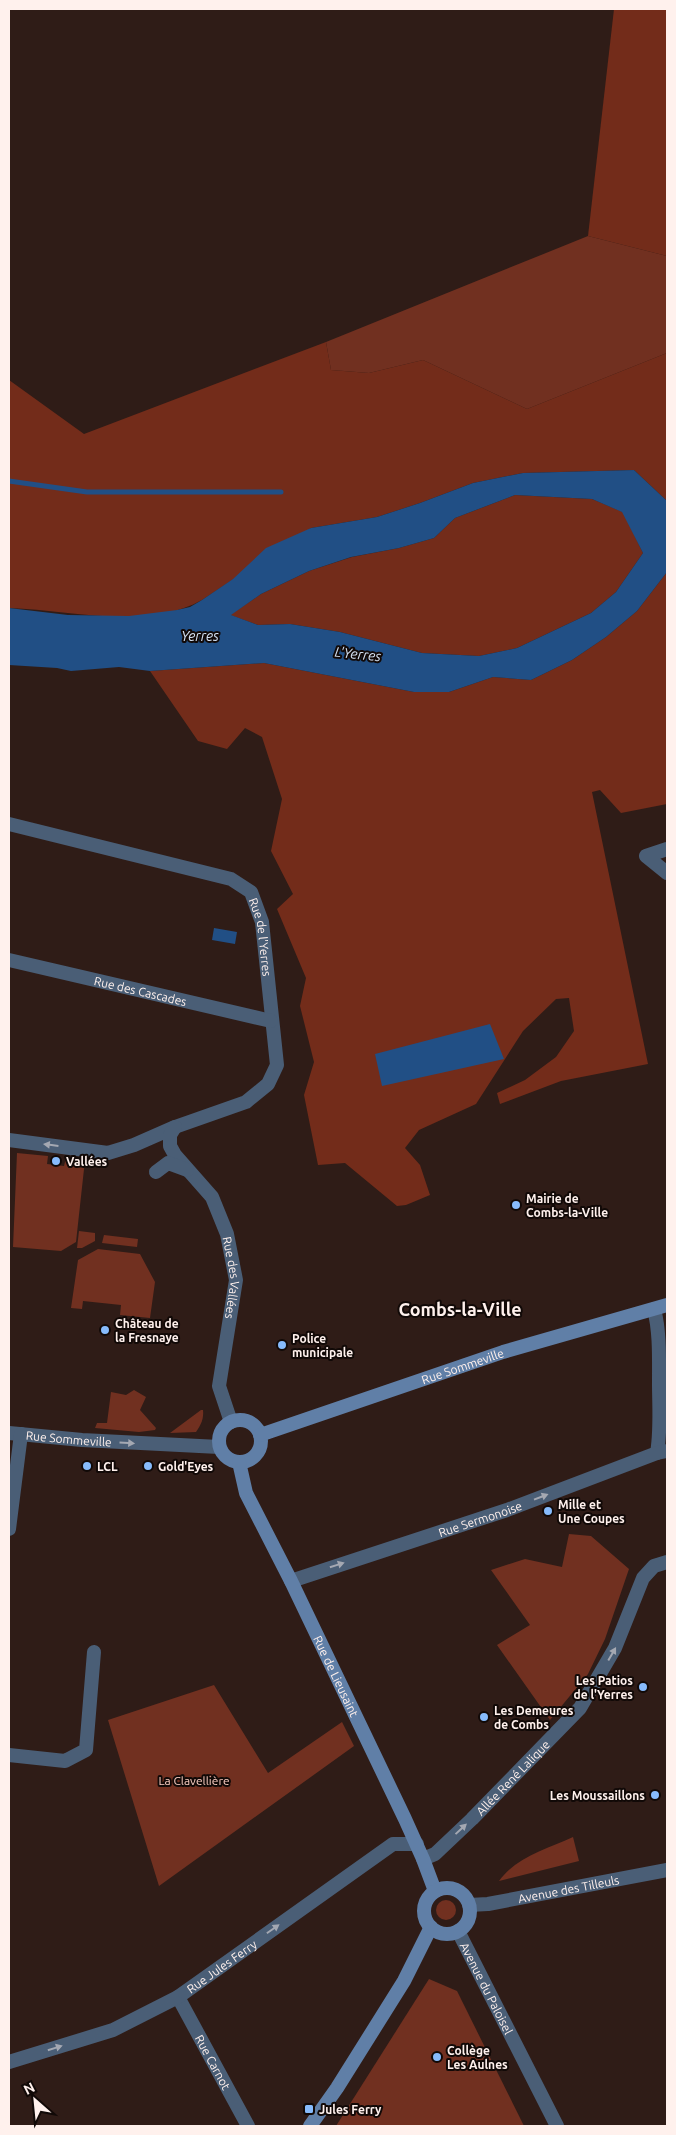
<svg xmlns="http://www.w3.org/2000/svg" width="676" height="2135" viewBox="0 0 676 2135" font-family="Ubuntu,sans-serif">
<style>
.green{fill:#713020}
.forest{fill:#732c1a}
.water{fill:#214f85;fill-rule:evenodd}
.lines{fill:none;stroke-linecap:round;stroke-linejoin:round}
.stream{stroke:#214f85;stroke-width:5}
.minor{stroke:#4a5e76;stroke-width:14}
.tertiary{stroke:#4a5e76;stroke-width:14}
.secondary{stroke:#607fa7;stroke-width:14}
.oneway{fill:#a4a8b2}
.poi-dot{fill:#87bbfc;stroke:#110907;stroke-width:2}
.labels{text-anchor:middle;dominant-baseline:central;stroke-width:4;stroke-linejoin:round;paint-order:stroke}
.street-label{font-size:12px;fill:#fff1ed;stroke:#110907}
.poi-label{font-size:12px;font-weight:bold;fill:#fff1ed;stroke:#110907;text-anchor:start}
.park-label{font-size:12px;fill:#facdc1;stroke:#110907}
.water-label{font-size:14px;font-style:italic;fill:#d4e1f2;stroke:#110907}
.district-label{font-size:18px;font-weight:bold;fill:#fff1ed;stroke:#110907}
</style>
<rect width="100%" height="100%" fill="#2f1c17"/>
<!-- green -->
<g class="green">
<path d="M588 236 667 256V353L527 409 423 360 369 373 331 370 326 342Z"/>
<path d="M17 1153 48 1156 47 1164 64 1166 66 1158 85 1160 76 1242 61 1251 13 1247Z"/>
<path d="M79 1231 95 1233V1241L82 1248H77Z"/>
<path d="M104 1235 138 1239 137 1247 102 1243Z"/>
<path d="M98 1249 140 1254 155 1282 150 1318 120 1315 121 1305 83 1301 82 1309 71 1308 78 1260Z"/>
<path d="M134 1390 146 1397 140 1410 156 1428 155 1430 139 1432 95 1428 97 1423H107L111 1392 126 1395Z"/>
<path d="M201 1410H203C204 1418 201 1425 196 1432L170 1433Z"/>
<path d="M569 1534 591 1536 629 1569 605 1639 588 1674 550 1720 497 1645 530 1625 491 1570 525 1559 562 1567Z"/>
<path d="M214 1685 268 1773 342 1722 354 1746 159 1886 108 1720Z"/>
<path d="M573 1837 579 1861 499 1881C516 1857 547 1849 573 1837Z"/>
<circle cx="446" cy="1910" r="10"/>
<path d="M429 1979 457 1991 524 2126H336Z"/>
</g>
<!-- forest -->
<g class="forest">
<path d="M614 9H667V256L588 236Z"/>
<path d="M326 342 331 370 369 373 423 360 527 409 667 353V501L634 470 523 473 473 483 420 503 377 517 311 528 202 600C146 631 70 610 9 608V380L84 434Z"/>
<path d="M515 495 592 499 623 512 643 553 616 592 591 613 517 648 479 656 422 653 340 632 290 624 258 625 230 615 261 594 309 571 352 557 399 548 434 538 455 518Z"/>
<path d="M667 572V804L621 813 600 790 592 792 648 1064 561 1081 500 1104 497 1093 525 1080 556 1057 574 1031 569 998 556 999 523 1031 476 1104 419 1130 405 1148 420 1165 430 1195 406 1205 397 1206 345 1163 318 1165 304 1095 314 1062 300 1006 306 978 277 909 293 894 271 851 282 799 262 737 245 728 227 749 198 741 150 671 264 663 414 692H449L493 677 531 680 572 660 606 637 637 611Z"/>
</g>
<!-- water -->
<g class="water">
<path d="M634 470 667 501V572L637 611 606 637 572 660 531 680 493 677 449 692H414L264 663 150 671 119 667 71 671 57 668 9 665V608L68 615 129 616 177 610 190 607 202 600 233 579 266 548 311 528 377 517 420 503 473 483 523 473ZM515 495 592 499 622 512 643 553 616 592 591 613 517 648 479 656 422 653 340 632 290 624 258 625 231 615 261 594 309 571 351 557 399 548 434 538 455 518Z"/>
<path d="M214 928 237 932 235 944 212 940Z"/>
<path d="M490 1024 504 1059 382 1086 375 1054Z"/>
</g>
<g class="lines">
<!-- stream -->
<path class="stream" d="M9 481 87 492H281"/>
<!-- minor -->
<g class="minor">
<path id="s1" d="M9 824 231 879 251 892 262 922 277 1065 268 1084 246 1102 175 1127 134 1145 108 1153 9 1140"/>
<path d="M667 849 646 856 667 873"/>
<path id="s2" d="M9 960 271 1021"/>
<path id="s3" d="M175 1127 170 1135V1146L175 1155 212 1197 227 1234 236 1280 219 1386 231 1422"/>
<path d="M156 1172 168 1163 187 1170"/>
<path d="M654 1309C660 1332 659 1358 659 1383 659 1406 661 1430 657 1453"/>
<path id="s4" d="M9 1433 82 1440 219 1447"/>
<path d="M9 1529 21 1434"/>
<path d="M9 1755 65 1761 86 1750 94 1652"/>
<path id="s5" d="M423 1859 435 1854 472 1819 580 1708 615 1648 643 1578 654 1566 667 1562"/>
<path id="s6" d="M469 1905 488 1904 667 1870"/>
<path id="s7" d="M458 1931 557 2126"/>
<path id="s8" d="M178 1997 248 2126"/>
<path id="s9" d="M9 2062 113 2030 178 1997 393 1844H417"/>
</g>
<!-- tertiary -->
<path class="tertiary" id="s10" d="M291 1581 507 1510 657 1453 667 1451"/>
<!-- secondary -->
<g class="secondary">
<circle cx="240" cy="1441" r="21"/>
<path id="s11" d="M260 1435 503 1352 667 1305"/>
<path id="s12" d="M239 1462 246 1493 291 1581 405 1819 423 1859 435 1891"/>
<circle cx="447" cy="1911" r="23"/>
<path d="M310 2126 337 2088 404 1981 431 1927"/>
</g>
</g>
<!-- one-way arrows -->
<defs><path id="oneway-solid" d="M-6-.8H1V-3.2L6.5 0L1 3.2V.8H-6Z" transform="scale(1.25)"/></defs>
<g class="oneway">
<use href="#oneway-solid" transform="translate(51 1145) rotate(-173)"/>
<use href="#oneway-solid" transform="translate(127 1443) rotate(3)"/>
<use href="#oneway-solid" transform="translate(541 1497) rotate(-21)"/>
<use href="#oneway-solid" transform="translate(337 1565) rotate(-18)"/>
<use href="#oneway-solid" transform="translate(612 1654) rotate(-60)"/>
<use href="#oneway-solid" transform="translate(461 1829) rotate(-43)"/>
<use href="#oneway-solid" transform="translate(273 1929) rotate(-35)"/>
<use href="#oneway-solid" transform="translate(55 2048) rotate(-17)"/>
</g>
<!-- markers -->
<g class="poi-dot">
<circle cx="56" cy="1161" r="5"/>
<circle cx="516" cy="1205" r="5"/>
<circle cx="105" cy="1330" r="5"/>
<circle cx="282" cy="1345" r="5"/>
<circle cx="87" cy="1466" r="5"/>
<circle cx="148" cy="1466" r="5"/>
<circle cx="548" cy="1511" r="5"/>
<circle cx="643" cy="1687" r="5"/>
<circle cx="484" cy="1717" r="5"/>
<circle cx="655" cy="1795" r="5"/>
<circle cx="437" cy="2057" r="5"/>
<rect x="304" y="2104" width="10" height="10" rx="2.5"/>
</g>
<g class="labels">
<!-- street labels -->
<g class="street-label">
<text stroke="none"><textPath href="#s1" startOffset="299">Rue de l'Yerres</textPath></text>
<text stroke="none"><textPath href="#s2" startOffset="135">Rue des Cascades</textPath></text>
<text stroke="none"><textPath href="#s3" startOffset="171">Rue des Vallées</textPath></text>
<text stroke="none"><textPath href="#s11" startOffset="214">Rue Sommeville</textPath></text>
<text stroke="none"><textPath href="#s4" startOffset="60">Rue Sommeville</textPath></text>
<text stroke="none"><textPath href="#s10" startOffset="199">Rue Sermonoise</textPath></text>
<text stroke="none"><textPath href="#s12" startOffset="236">Rue de Lieusaint</textPath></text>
<text stroke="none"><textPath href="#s5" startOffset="122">Allée René Lalique</textPath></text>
<text stroke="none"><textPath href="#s6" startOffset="101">Avenue des Tilleuls</textPath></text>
<text stroke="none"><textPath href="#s9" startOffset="235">Rue Jules Ferry</textPath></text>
<text stroke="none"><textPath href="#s7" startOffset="64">Avenue du Paloisel</textPath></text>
<text stroke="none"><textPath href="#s8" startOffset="74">Rue Carnot</textPath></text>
</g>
<!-- poi labels -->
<g class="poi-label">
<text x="66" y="1161">Vallées</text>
<text x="526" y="1198">Mairie de<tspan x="526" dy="14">Combs-la-Ville</tspan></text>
<text x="115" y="1323">Château de<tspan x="115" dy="14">la Fresnaye</tspan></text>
<text x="292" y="1338">Police<tspan x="292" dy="14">municipale</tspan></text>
<text x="97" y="1466">LCL</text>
<text x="158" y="1466">Gold'Eyes</text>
<text x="558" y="1504">Mille et<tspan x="558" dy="14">Une Coupes</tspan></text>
<text x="633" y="1680" text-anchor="end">Les Patios<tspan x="633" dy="14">de l'Yerres</tspan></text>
<text x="494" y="1710">Les Demeures<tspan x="494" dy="14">de Combs</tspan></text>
<text x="645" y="1795" text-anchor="end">Les Moussaillons</text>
<text x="447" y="2050">Collège<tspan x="447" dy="14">Les Aulnes</tspan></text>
<text x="319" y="2109">Jules Ferry</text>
</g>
<!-- park labels -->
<g class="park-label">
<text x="194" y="1780">La Clavellière</text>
</g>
<!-- water labels -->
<g class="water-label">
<text x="200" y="636">Yerres</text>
<text transform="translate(358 654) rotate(6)">L'Yerres</text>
</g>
<!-- district labels -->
<g class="district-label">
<text x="460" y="1309">Combs-la-Ville</text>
</g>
</g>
<!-- border -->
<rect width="676" height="2135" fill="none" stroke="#fff1ed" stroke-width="20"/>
<!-- north arrow -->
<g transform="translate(35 2100) rotate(333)" stroke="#110907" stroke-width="4" paint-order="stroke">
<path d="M0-4L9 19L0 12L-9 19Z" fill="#fff1ed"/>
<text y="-8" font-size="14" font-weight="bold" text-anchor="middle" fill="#fff1ed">N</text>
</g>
</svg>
